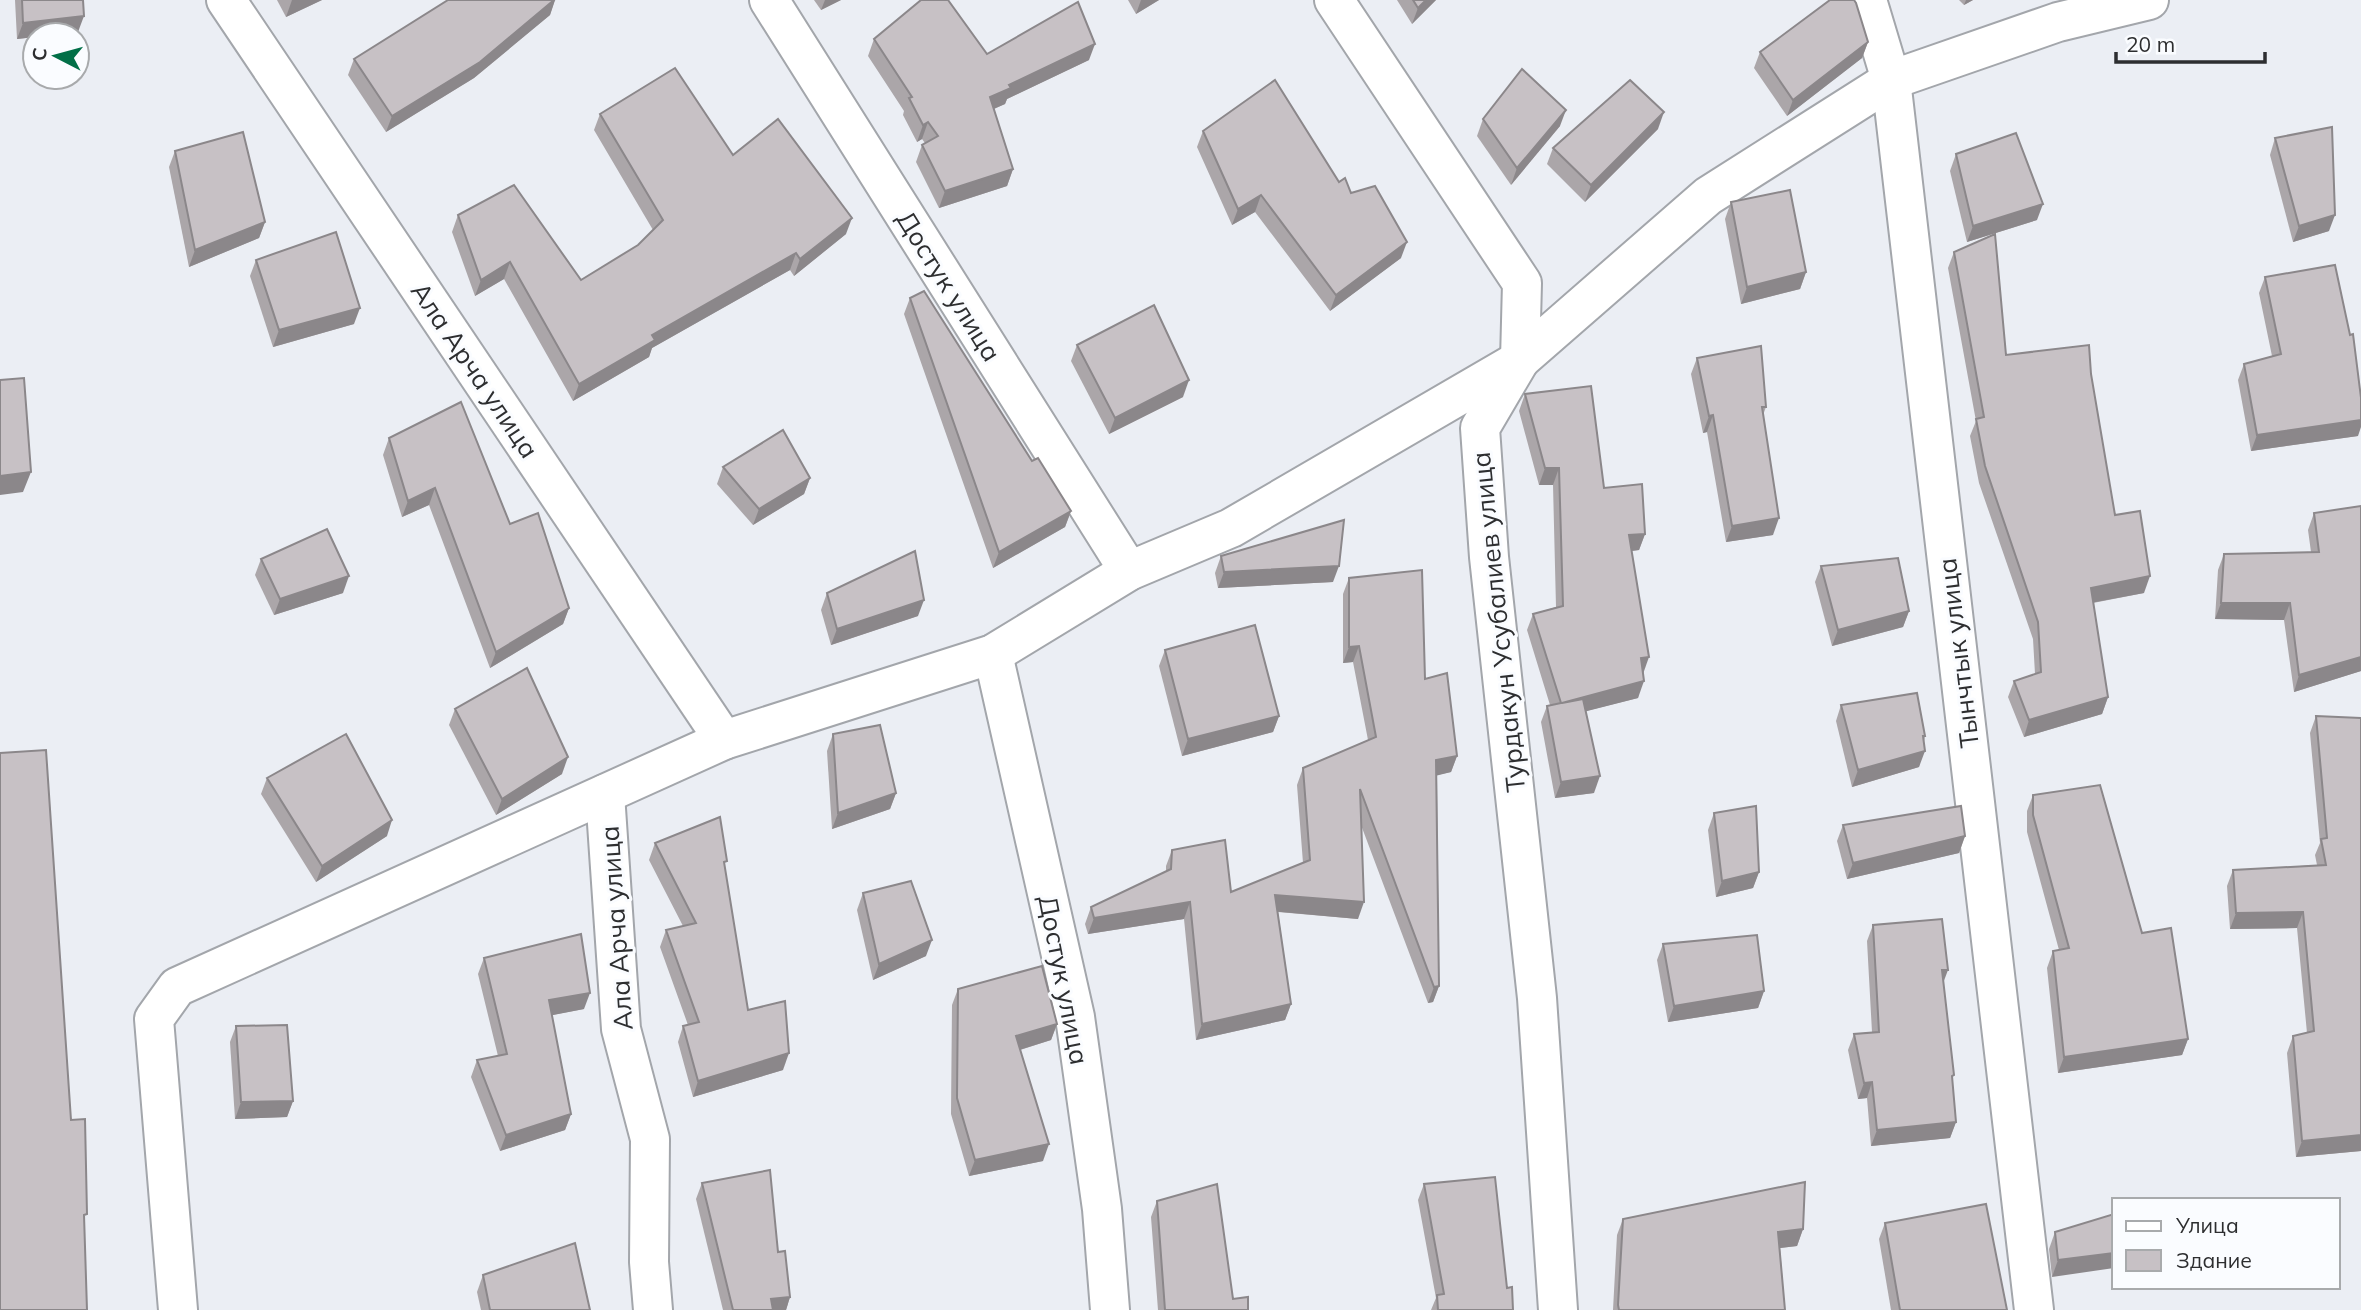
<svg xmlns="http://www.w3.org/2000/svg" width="2361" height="1310" viewBox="0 0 2361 1310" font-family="Mulish,sans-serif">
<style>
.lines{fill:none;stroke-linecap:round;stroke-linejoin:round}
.minor-casing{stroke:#a3a6ab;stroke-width:42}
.minor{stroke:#fff;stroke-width:38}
.wall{fill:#aba6a9}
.shaded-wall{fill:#8b878a}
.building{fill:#c7c1c5;stroke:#8b878a;stroke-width:2}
.labels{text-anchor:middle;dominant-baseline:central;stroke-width:6;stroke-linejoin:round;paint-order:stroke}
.street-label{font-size:26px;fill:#2d2e30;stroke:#fafcff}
</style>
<rect width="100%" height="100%" fill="#ebeef4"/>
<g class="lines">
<defs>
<g id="minor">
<path d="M226 0 724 740"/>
<path d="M769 0 1129 571"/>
<path d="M1334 0 1522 283 1520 360 1480 428 1489 557 1537 998 1558 1310"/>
<path d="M1867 0 1891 80 2034 1310"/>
<path d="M993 654 1075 1017 1102 1209 1110 1310"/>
<path d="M605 794 621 1029 650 1139 649 1262 653 1310"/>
<path d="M178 1310 154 1019 177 987 724 740 993 654 1129 571 1231 528 1520 360 1708 196 1891 80 2058 22 2149 0"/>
</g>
</defs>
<!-- minor casing -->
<use href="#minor" class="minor-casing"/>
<!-- minor -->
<use href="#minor" class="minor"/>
</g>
<!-- wall -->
<g class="wall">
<path d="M15 0H83L78 32 53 35H35V37L17 39Z"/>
<path d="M277 0H322L286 17Z"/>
<path d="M448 0H555L550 15 474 78 386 132 348 75 354 59Z"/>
<path d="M814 0H841L821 10Z"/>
<path d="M1128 0H1159L1136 14Z"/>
<path d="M1397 0H1436L1412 24Z"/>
<path d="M1959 0H1973L1964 5Z"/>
<path d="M874 39 987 54 1089 60 1007 99 1005 104 994 109 1013 169 1007 186 939 208 916 162 922 145 925 143 922 139 917 142 903 115 904 111 868 56Z"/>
<path d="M1868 42 1862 58 1787 116 1754 68 1760 52Z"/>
<path d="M600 114 733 155 846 234 794 276 790 270 652 348 649 357 573 401 504 279 475 296 452 232 458 215 581 280 638 245 653 230 594 130Z"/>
<path d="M1483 119 1560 126 1511 185 1477 136Z"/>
<path d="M1658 129 1585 202 1547 164 1553 148Z"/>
<path d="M1203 131 1339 182 1351 193 1401 258 1330 311 1255 212 1232 225 1197 147Z"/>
<path d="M2275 138 2329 231 2293 242 2270 155Z"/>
<path d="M175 151 265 222 259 238 189 267 169 167Z"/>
<path d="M1956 154 2037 220 1967 242 1950 171Z"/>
<path d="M1731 202 1806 272 1800 289 1741 304 1725 219Z"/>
<path d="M1954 252 2006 355 2091 374 2115 515 2144 593 2093 603 2108 697 2102 714 2024 737 2008 697 2014 681 2035 674 2033 639 1979 483 1970 436 1976 421 1948 268Z"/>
<path d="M256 260 354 324 273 347 250 276Z"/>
<path d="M2265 277 2358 436 2251 451 2238 380 2244 364 2272 356 2259 293Z"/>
<path d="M910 298 1032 461 1071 511 1065 527 993 568 904 314Z"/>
<path d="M1077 345 1183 397 1109 434 1071 361Z"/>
<path d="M1697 358 1766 407 1763 415 1773 535 1726 542 1707 432 1703 433 1691 374Z"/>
<path d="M1525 394 1604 488 1645 534 1639 550 1631 551 1643 672 1638 698 1586 711 1594 793 1555 798 1541 722 1547 706 1550 705 1527 630 1533 614 1556 607 1553 485H1539L1519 411Z"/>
<path d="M389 438 510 524 569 608 563 624 490 668 429 505 402 517 383 455Z"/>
<path d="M723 467 810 478 804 494 753 525 717 484Z"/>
<path d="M2361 506V671L2294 692 2284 620 2215 619 2218 570 2224 554 2311 552 2308 530 2314 513Z"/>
<path d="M1221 556 1333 582 1218 588 1215 573Z"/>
<path d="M261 559 343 593 274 615 255 575Z"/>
<path d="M1821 566 1909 611 1903 627 1832 646 1815 582Z"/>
<path d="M1349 578 1425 679 1457 756 1451 772 1437 775 1439 986 1433 1002 1428 1003 1361 825 1358 919 1278 912 1291 1004 1285 1020 1196 1040 1184 919 1088 934 1085 924 1091 907 1166 872V866L1172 850 1231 892 1303 863 1297 785 1303 768 1368 740 1353 662 1343 663V594Z"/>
<path d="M827 593 918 616 831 645 821 610Z"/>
<path d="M1165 650 1279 716 1273 732 1182 756 1159 666Z"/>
<path d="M1841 705 1925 736 1919 767 1852 787 1836 721Z"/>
<path d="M455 709 562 774 496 815 449 725Z"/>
<path d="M2316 716 2361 718V1151L2296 1157 2287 1053 2293 1036 2307 1033 2297 928 2230 929 2227 886 2233 870 2317 865 2315 855 2320 843 2310 733Z"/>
<path d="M833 734 896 793 890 809 832 829 827 751Z"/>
<path d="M267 778 387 836 316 882 261 794Z"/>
<path d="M2033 795 2142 933 2188 1039 2182 1055 2058 1073 2047 968 2053 951 2059 950 2027 832V811Z"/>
<path d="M1714 813 1759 872 1753 888 1716 897 1708 830Z"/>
<path d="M1843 825 1965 836 1959 853 1847 879 1837 841Z"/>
<path d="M655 843 724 867 748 1010 783 1070 693 1097 678 1042 683 1026 688 1025 660 947 666 930 683 926 649 860Z"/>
<path d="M863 893 926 956 873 980 857 910Z"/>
<path d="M1873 925 1943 984 1956 1122 1950 1138 1871 1146 1867 1098 1858 1099 1848 1050 1854 1034 1872 1032 1867 941Z"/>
<path d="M1663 944 1764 991 1758 1008 1668 1022 1657 960Z"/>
<path d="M484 958 584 1009 552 1015 571 1114 565 1130 500 1151 471 1077 477 1060 498 1056 478 974Z"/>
<path d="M958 989 1057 1024 1051 1040 1020 1050 1043 1161 969 1176 951 1114 952 1005Z"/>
<path d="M236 1026 293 1101 287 1117 235 1119 230 1042Z"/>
<path d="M702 1183 778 1252 790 1297 786 1310H723L696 1199Z"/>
<path d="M1424 1184 1513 1310H1431L1436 1298 1418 1200Z"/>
<path d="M1157 1201 1233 1299 1248 1310H1158L1151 1217Z"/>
<path d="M2114 1214 2052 1277 2049 1249 2055 1232Z"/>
<path d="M1623 1219 1803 1229 1797 1246 1780 1248 1785 1310H1613L1617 1235Z"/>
<path d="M1885 1223 2007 1310H1891L1879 1239Z"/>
<path d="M483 1275 590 1310H481L477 1292Z"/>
</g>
<!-- shaded-wall -->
<g class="shaded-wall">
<path d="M292 0H322L286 17Z"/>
<path d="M554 0H555L550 15 474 78 386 132 392 116Z"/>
<path d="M825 0H841L821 10Z"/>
<path d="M1141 0H1159L1136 14Z"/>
<path d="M1426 0H1436L1412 24 1418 8Z"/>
<path d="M1966 0H1973L1964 5Z"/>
<path d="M84 16 78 32 53 35H35V37L17 39 23 23Z"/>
<path d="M1868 42 1862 58 1787 116 1793 100Z"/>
<path d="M1095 44 1089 60 1007 99 1005 104 984 113 990 97 1009 85Z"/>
<path d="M1566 110 1560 126 1511 185 1517 168Z"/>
<path d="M1664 112 1658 129 1585 202 1591 185Z"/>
<path d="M928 122 922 139 917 142 923 125Z"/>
<path d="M1013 169 1007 186 939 208 945 191Z"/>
<path d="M1261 195 1255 212 1232 225 1238 209Z"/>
<path d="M2043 204 2037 220 1967 242 1973 226Z"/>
<path d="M2335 215 2329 231 2293 242 2299 226Z"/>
<path d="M852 218 846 234 794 276 800 259Z"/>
<path d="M265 222 259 238 189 267 195 250Z"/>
<path d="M1407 242 1401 258 1330 311 1336 295Z"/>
<path d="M796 253 790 270 652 348 649 357 573 401 579 384 652 335Z"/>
<path d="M510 262 504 279 475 296 481 280Z"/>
<path d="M1806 272 1800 289 1741 304 1747 287Z"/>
<path d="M360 308 354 324 273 347 279 330Z"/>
<path d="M1189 380 1183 397 1109 434 1115 418Z"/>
<path d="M1713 415 1707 432 1703 433 1709 416Z"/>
<path d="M2361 420V427L2358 436 2251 451 2257 435Z"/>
<path d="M1545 468H1559L1553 485H1539Z"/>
<path d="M31 472 23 492 0 495V476Z"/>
<path d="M810 478 804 494 753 525 759 509Z"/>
<path d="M435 488 429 505 402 517 408 501Z"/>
<path d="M1071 511 1065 527 993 568 999 552Z"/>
<path d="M1779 518 1773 535 1726 542 1732 526Z"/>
<path d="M1645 534 1639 550 1623 552 1629 535Z"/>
<path d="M1339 566 1333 582 1218 588 1224 572Z"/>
<path d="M349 576 343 593 274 615 280 599Z"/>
<path d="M2150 576 2144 593 2085 604 2091 588Z"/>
<path d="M924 600 918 616 831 645 837 629Z"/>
<path d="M2221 603H2290L2284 620 2215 619Z"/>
<path d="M569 608 563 624 490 668 496 652Z"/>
<path d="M1909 611 1903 627 1832 646 1838 630Z"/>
<path d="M1359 646 1353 662 1343 663 1349 647Z"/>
<path d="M1649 657 1643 674 1641 658Z"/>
<path d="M2361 657V671L2294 692 2299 675Z"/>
<path d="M1644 681 1638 698 1556 719 1562 703Z"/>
<path d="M2108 697 2102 714 2024 737 2029 720Z"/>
<path d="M1279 716 1273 732 1182 756 1188 739Z"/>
<path d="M1925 751 1919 767 1852 787 1858 770Z"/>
<path d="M1457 756 1451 772 1431 777 1436 760Z"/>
<path d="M568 757 562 774 496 815 502 799Z"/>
<path d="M1600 776 1594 793 1555 798 1561 782Z"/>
<path d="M896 793 890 809 832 829 838 813Z"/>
<path d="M392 820 387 836 316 882 322 866Z"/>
<path d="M1965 836 1959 853 1847 879 1853 863Z"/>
<path d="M1759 872 1753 888 1716 897 1722 881Z"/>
<path d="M1275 895 1364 902 1358 919 1269 911Z"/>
<path d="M1190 902 1184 919 1088 934 1094 918Z"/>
<path d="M2303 912 2297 928 2230 929 2236 913Z"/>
<path d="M932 940 926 956 873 980 879 964Z"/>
<path d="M1942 970H1948L1942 986Z"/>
<path d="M1439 986 1433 1002 1428 1003 1434 987Z"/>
<path d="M1764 991 1758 1008 1668 1022 1674 1006Z"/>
<path d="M590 993 584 1009 543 1017 549 1000Z"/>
<path d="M1291 1004 1285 1020 1196 1040 1202 1024Z"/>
<path d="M1057 1024 1051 1040 1010 1053 1016 1036Z"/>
<path d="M2188 1039 2182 1055 2058 1073 2064 1057Z"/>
<path d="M789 1053 783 1070 693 1097 698 1081Z"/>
<path d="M1872 1082 1867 1098 1858 1099 1864 1083Z"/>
<path d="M293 1101 287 1117 235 1119 241 1102Z"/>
<path d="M571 1114 565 1130 500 1151 506 1135Z"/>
<path d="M1956 1122 1950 1138 1871 1146 1877 1130Z"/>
<path d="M2361 1135V1151L2296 1157 2302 1141Z"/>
<path d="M1049 1144 1043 1161 969 1176 975 1160Z"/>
<path d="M1803 1229 1797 1246 1772 1249 1778 1232Z"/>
<path d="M2114 1253V1268L2052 1277 2058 1260Z"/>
<path d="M790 1297 786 1310H767L771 1299Z"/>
</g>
<!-- building -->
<g class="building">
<path d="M22 0H83L84 16 23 23Z"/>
<path d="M448 0H554L480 62 392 116 354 59Z"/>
<path d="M921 0H948L987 54 1078 2 1095 44 1009 85 1011 88 990 97 1013 169 945 191 922 145 938 136 928 122 923 125 909 98 912 97 874 39Z"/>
<path d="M1413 0H1426L1418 8Z"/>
<path d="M1830 0H1854L1856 3 1868 42 1793 100 1760 52Z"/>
<path d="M675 68 733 155 778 119 852 218 800 259 796 253 652 335 655 340 579 384 510 262 481 280 458 215 514 185 581 280 638 245 663 220 600 114Z"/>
<path d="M1522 69 1566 110 1517 168 1483 119Z"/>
<path d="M1275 80 1339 182 1345 178 1351 193 1375 186 1407 242 1336 295 1261 195 1238 209 1203 131Z"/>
<path d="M1630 80 1664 112 1591 185 1553 148Z"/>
<path d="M2332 127 2335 215 2299 226 2275 138Z"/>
<path d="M243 132 265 222 195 250 175 151Z"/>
<path d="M2016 133 2043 204 1973 226 1956 154Z"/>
<path d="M1790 190 1806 272 1747 287 1731 202Z"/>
<path d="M336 232 360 308 279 330 256 260Z"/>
<path d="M1995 234 2006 355 2089 345 2091 374 2115 515 2140 511 2150 576 2091 588 2108 697 2029 720 2014 681 2041 672 2038 622 1985 466 1976 419 1984 417 1954 252Z"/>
<path d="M2335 265 2350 335 2353 334 2361 398V420L2257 435 2244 364 2281 354 2265 277Z"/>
<path d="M924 291 1032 461 1038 458 1071 511 999 552 910 298Z"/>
<path d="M1154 305 1189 380 1115 418 1077 345Z"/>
<path d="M1761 346 1766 407H1762L1779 518 1732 526 1713 415 1709 416 1697 358Z"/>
<path d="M24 378 31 472 0 476V380Z"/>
<path d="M1591 386 1604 488 1642 484 1645 534 1629 535 1649 657 1641 658 1644 681 1562 703 1583 699 1600 776 1561 782 1547 706 1561 703 1533 614 1563 606 1559 468H1545L1525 394Z"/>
<path d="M461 402 510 524 538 513 569 608 496 652 435 488 408 501 389 438Z"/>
<path d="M783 430 810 478 759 509 723 467Z"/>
<path d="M2361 506V657L2299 675 2290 603H2221L2224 554 2319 552 2314 513Z"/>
<path d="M1344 520 1339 566 1224 572 1221 556Z"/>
<path d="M327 529 349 576 280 599 261 559Z"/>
<path d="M915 551 924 600 837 629 827 593Z"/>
<path d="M1898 558 1909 611 1838 630 1821 566Z"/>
<path d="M1422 570 1425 679 1447 673 1457 756 1436 760 1439 986 1434 987 1360 789 1364 902 1275 895 1291 1004 1202 1024 1190 902 1094 918 1091 907 1171 869 1172 850 1225 840 1231 892 1310 860 1303 768 1376 737 1359 646 1349 647V578Z"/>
<path d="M1255 625 1279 716 1188 739 1165 650Z"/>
<path d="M527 668 568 757 502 799 455 709Z"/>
<path d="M1917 693 1925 736H1923L1925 751 1858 770 1841 705Z"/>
<path d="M2316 716 2361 718V1135L2302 1141 2293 1036 2314 1031 2303 912 2236 913 2233 870 2326 865 2321 839 2327 838Z"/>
<path d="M880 725 896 793 838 813 833 734Z"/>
<path d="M346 734 392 820 322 866 267 778Z"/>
<path d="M46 750 71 1120 85 1119 87 1214 84 1215 87 1310H0V753Z"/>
<path d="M2100 785 2142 933 2171 928 2188 1039 2064 1057 2053 951 2069 948 2033 815V795Z"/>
<path d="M1756 806 1759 872 1722 881 1714 813Z"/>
<path d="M1961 806 1965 836 1853 863 1843 825Z"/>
<path d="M720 817 727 861 724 862 748 1010 785 1001 789 1053 698 1081 683 1026 699 1022 666 930 696 923 655 843Z"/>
<path d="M911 881 932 940 879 964 863 893Z"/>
<path d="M1942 919 1948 970H1942L1954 1075 1952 1076 1956 1122 1877 1130 1872 1082 1864 1083 1854 1034 1879 1032 1873 925Z"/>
<path d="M581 934 590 993 549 1000 571 1114 506 1135 477 1060 507 1054 484 958Z"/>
<path d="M1757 935 1764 991 1674 1006 1663 944Z"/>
<path d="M1042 966 1057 1024 1016 1036 1049 1144 975 1160 957 1098 958 989Z"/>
<path d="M287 1025 293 1101 241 1102 236 1026Z"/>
<path d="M770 1170 778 1252 785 1251 790 1297 771 1299 773 1310H733L702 1183Z"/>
<path d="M1495 1177 1507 1288 1512 1287 1513 1310H1438L1437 1295 1444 1294 1424 1184Z"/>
<path d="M1805 1182 1803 1229 1778 1232 1785 1310H1619L1618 1305 1623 1219Z"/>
<path d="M1217 1184 1233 1299 1248 1297V1310H1165L1157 1201Z"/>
<path d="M1986 1204 2007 1310H1900L1885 1223Z"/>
<path d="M2114 1214V1253L2058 1260 2055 1232Z"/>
<path d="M575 1243 590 1310H490L483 1275Z"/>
</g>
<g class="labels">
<!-- street labels -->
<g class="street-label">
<text transform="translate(949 286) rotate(58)">Достук улица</text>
<text transform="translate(475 370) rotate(56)">Ала Арча улица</text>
<text transform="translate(1498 622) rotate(-96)">Турдакун Усубалиев улица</text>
<text transform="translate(1958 653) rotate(-97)">Тынчтык улица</text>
<text transform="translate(616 928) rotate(-94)">Ала Арча улица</text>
<text transform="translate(1064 980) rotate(79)">Достук улица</text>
</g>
</g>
<!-- legend -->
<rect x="2112" y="1198" width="228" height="91" fill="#fafcff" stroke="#a8aaac" stroke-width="2"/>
<rect x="2126" y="1221" width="35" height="10" fill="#ffffff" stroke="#a8aaac" stroke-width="2"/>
<text x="2176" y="1233" font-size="21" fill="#2d2e30">Улица</text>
<rect x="2126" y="1250" width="35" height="21" fill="#c7c1c5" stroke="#a8aaac" stroke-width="2"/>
<text x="2176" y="1268" font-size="21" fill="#2d2e30">Здание</text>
<!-- north arrow -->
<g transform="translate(56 56) rotate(276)"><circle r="33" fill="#fafcff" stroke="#a8aaac" stroke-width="2"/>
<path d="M0-5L12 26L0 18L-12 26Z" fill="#016f47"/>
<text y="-10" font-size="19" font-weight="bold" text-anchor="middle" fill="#2d2e30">С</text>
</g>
<!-- scale -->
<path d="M2116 52v10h149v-10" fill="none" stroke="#2d2e30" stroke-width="3.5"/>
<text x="2126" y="52" font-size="21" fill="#2d2e30" stroke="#fafcff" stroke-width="5" paint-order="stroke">20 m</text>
</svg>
